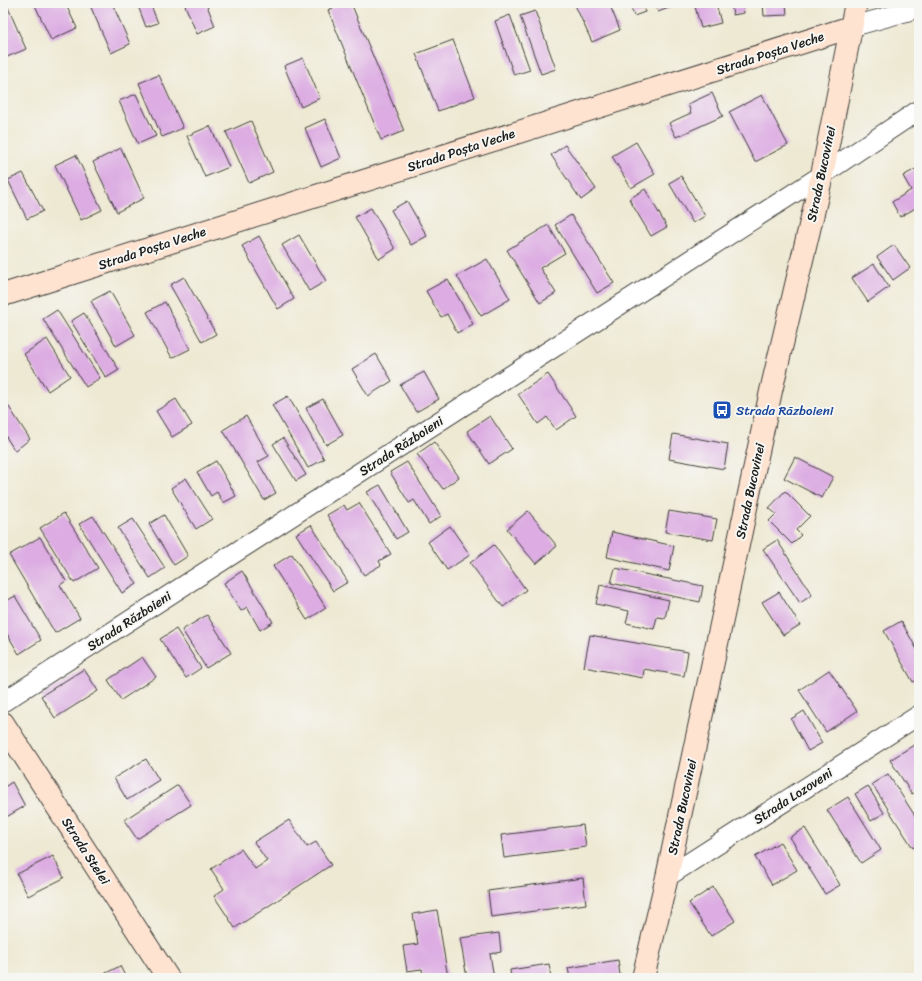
<svg xmlns="http://www.w3.org/2000/svg" width="922" height="981" viewBox="0 0 922 981" font-family="Sriracha,sans-serif">
<style>
.building{fill:#dcace2}
.lines{fill:none;stroke-linecap:round;stroke-linejoin:round}
.street-casing{stroke:#3c3b37;stroke-width:21}
.secondary-casing{stroke:#3c3b37;stroke-width:24}
.street{stroke:#fff;stroke-width:19}
.secondary{stroke:#fee3d1;stroke-width:22}
.labels{text-anchor:middle;dominant-baseline:central;stroke-width:4;stroke-linejoin:round;paint-order:stroke}
.street-label{font-size:13px;fill:#1c1c1c;stroke:#f6f6f2}
.transit-label{font-size:13px;fill:#164399;stroke:#f6f6f2;text-anchor:start}
</style>
<rect width="100%" height="100%" fill="#f6f6f2"/>
<filter id="ink" filterUnits="userSpaceOnUse"><feTurbulence type="fractalNoise" baseFrequency=".025" numOctaves="2"/><feDisplacementMap in="SourceGraphic" scale="8" xChannelSelector="R" yChannelSelector="G"/><feConvolveMatrix kernelMatrix="1 2 1 2 8 2 1 2 1" color-interpolation-filters="sRGB"/></filter>
<filter id="wash" filterUnits="userSpaceOnUse"><feTurbulence type="fractalNoise" baseFrequency=".012" numOctaves="4" result="noise"/><feDisplacementMap in="SourceGraphic" scale="16" xChannelSelector="R" yChannelSelector="G"/><feGaussianBlur stdDeviation="0.9" result="paint"/><feColorMatrix in="noise" values="0 0 0 0 0 0 0 0 0 0 0 0 0 0 0 0 0 1.4 0 .05"/><feComposite in="paint" operator="in"/></filter>
<g filter="url(#wash)">
<rect width="100%" height="100%" fill="#eee9d3"/>
<g id="blocks">
<!-- building -->
<g class="building">
<path d="M3 3H6L26 49 7 57 3 49Z"/>
<path d="M34 3H65L77 28 51 40Z"/>
<path d="M89 3H112L130 44 111 53Z"/>
<path d="M137 3H150L158 23 146 27Z"/>
<path d="M184 3H206L215 26 197 34Z"/>
<path d="M345 3H351L404 131 381 140 328 10Z"/>
<path d="M580 3H609L620 30 592 42 575 5Z"/>
<path d="M629 3H642L645 12 634 16Z"/>
<path d="M654 3H682L658 12Z"/>
<path d="M694 3H716L721 23 701 28Z"/>
<path d="M731 3H742L744 13 733 15Z"/>
<path d="M763 3H786L787 15 764 16Z"/>
<path d="M535 11 556 69 541 74 520 16Z"/>
<path d="M510 15 530 70 514 75 495 21Z"/>
<path d="M453 40 475 97 438 111 416 54Z"/>
<path d="M303 58 320 98 301 107 284 66Z"/>
<path d="M159 75 183 128 162 137 139 83Z"/>
<path d="M712 93 723 116 676 137 669 123 691 113 688 104Z"/>
<path d="M136 94 156 136 138 144 119 101Z"/>
<path d="M762 95 788 145 755 162 729 112Z"/>
<path d="M325 119 341 158 321 167 305 128Z"/>
<path d="M251 121 273 172 249 183 226 132Z"/>
<path d="M210 126 229 167 205 177 187 136Z"/>
<path d="M636 142 655 174 631 188 612 156Z"/>
<path d="M565 145 596 189 581 200 551 155Z"/>
<path d="M121 148 144 198 117 212 93 162Z"/>
<path d="M76 155 102 210 81 220 55 165Z"/>
<path d="M919 167V206L900 217 892 202 911 190 903 176Z"/>
<path d="M23 173 43 211 27 219 8 180Z"/>
<path d="M681 176 705 216 693 223 669 183Z"/>
<path d="M645 189 667 227 651 236 629 199Z"/>
<path d="M407 201 427 236 411 245 391 210Z"/>
<path d="M371 208 395 249 379 259 355 217Z"/>
<path d="M571 215 614 283 597 293 555 225Z"/>
<path d="M548 225 565 253 540 268 556 293 540 303 507 250Z"/>
<path d="M299 235 326 281 309 291 282 245Z"/>
<path d="M259 236 294 299 278 309 242 246Z"/>
<path d="M894 245 910 268 893 280 877 257Z"/>
<path d="M487 259 510 299 481 316 457 276Z"/>
<path d="M874 264 889 287 868 302 852 278Z"/>
<path d="M184 277 216 334 202 342 170 285Z"/>
<path d="M448 279 473 324 457 333 447 314 441 317 426 291Z"/>
<path d="M110 291 135 335 116 346 91 301Z"/>
<path d="M165 302 190 349 172 358 147 312Z"/>
<path d="M57 310 100 378 86 387 43 319Z"/>
<path d="M84 313 119 370 106 378 71 321Z"/>
<path d="M47 339 70 376 48 391 24 354Z"/>
<path d="M376 354 392 381 368 396 352 369Z"/>
<path d="M424 372 439 399 416 412 400 385Z"/>
<path d="M548 374 576 416 556 430 547 417 538 424 518 394Z"/>
<path d="M288 396 324 459 308 468 272 405Z"/>
<path d="M3 398 30 439 15 451 3 432Z"/>
<path d="M176 399 192 425 172 437 156 411Z"/>
<path d="M323 399 343 435 326 445 306 408Z"/>
<path d="M246 416 269 456 258 462 276 493 264 500 223 430Z"/>
<path d="M490 416 512 449 489 464 467 431Z"/>
<path d="M673 434 728 444 724 469 669 459Z"/>
<path d="M283 438 306 475 296 481 273 444Z"/>
<path d="M434 442 459 477 443 489 417 454Z"/>
<path d="M795 457 833 477 822 498 784 478Z"/>
<path d="M216 461 236 496 223 503 217 492 211 496 197 472Z"/>
<path d="M407 462 441 516 429 524 414 500 409 503 390 472Z"/>
<path d="M186 478 212 519 196 529 171 488Z"/>
<path d="M380 485 408 532 396 539 367 492Z"/>
<path d="M785 491 810 516 796 530 801 535 792 544 769 521 776 514 769 508Z"/>
<path d="M359 503 391 554 379 561 381 565 364 575 327 515 344 505 347 510Z"/>
<path d="M528 511 557 546 536 564 507 529Z"/>
<path d="M669 511 717 519 713 540 665 532Z"/>
<path d="M64 513 98 568 74 583 40 528Z"/>
<path d="M164 515 188 556 174 565 149 524Z"/>
<path d="M93 516 137 584 122 593 79 524Z"/>
<path d="M133 519 165 568 150 578 118 528Z"/>
<path d="M311 525 348 582 333 591 296 534Z"/>
<path d="M450 526 470 555 447 570 428 542Z"/>
<path d="M612 532 674 546 669 571 607 557Z"/>
<path d="M40 537 66 581 60 585 80 618 55 633 9 555Z"/>
<path d="M777 540 812 595 800 603 763 549Z"/>
<path d="M494 545 526 590 503 607 470 563Z"/>
<path d="M292 554 326 608 307 620 273 566Z"/>
<path d="M615 568 703 586 700 602 611 583Z"/>
<path d="M242 571 273 622 260 630 247 607 241 611 224 583Z"/>
<path d="M600 585 669 600 665 618 657 617 654 629 626 623 629 611 596 604Z"/>
<path d="M779 592 800 625 783 635 762 602Z"/>
<path d="M15 596 41 640 19 654 3 627V603Z"/>
<path d="M207 615 231 653 206 668 182 630Z"/>
<path d="M901 621 919 653V679L913 682 884 631Z"/>
<path d="M176 629 201 668 186 678 160 639Z"/>
<path d="M590 635 688 652 684 676 644 669 643 678 584 667Z"/>
<path d="M142 657 156 677 121 700 108 680Z"/>
<path d="M84 669 98 691 55 718 41 696Z"/>
<path d="M829 670 857 711 826 732 799 690Z"/>
<path d="M804 711 822 743 808 751 791 719Z"/>
<path d="M917 743 919 746V790L912 794 890 760Z"/>
<path d="M146 759 159 780 127 800 114 778Z"/>
<path d="M888 774 919 822V844L913 848 872 784Z"/>
<path d="M12 782 25 806 3 819V788Z"/>
<path d="M178 785 191 805 137 839 124 820Z"/>
<path d="M868 786 884 813 871 821 855 794Z"/>
<path d="M848 797 881 850 861 863 827 810Z"/>
<path d="M289 820 307 847 316 842 331 865 235 928 214 896 224 889 211 869 241 849 255 869 267 861 254 842Z"/>
<path d="M583 825 586 847 504 858 501 835Z"/>
<path d="M805 828 840 885 825 894 790 837Z"/>
<path d="M780 842 797 870 772 885 755 857Z"/>
<path d="M53 856 64 878 28 896 17 874Z"/>
<path d="M583 878 586 904 491 917 488 891Z"/>
<path d="M713 887 735 921 711 936 689 903Z"/>
<path d="M437 910 448 978H423L422 969 407 971 403 946 418 944 413 914Z"/>
<path d="M499 933 501 952 490 954 494 978H467L460 938Z"/>
<path d="M618 960 620 976 608 978H570L568 968Z"/>
<path d="M549 964 551 978H511L510 970Z"/>
<path d="M120 966 126 978H96Z"/>
</g>
</g>
</g>
<g filter="url(#ink)">
<use href="#blocks" fill-opacity="0" stroke="#3c3b37" stroke-width="1"/>
<g class="lines">
<defs>
<g id="street">
<path d="M851 27 919 8"/>
<path d="M3 702 822 175 919 110"/>
<path d="M667 877 919 715"/>
</g>
<g id="secondary">
<path d="M3 295 851 27"/>
<path d="M3 723 168 978"/>
<path d="M643 978 667 877 771 391 822 175 856 3"/>
</g>
</defs>
<!-- street casing -->
<use href="#street" class="street-casing"/>
<!-- secondary casing -->
<use href="#secondary" class="secondary-casing"/>
<!-- street -->
<use href="#street" class="street"/>
<!-- secondary -->
<use href="#secondary" class="secondary"/>
</g>
</g>
<!-- icons -->
<defs>
<symbol id="bus-square" viewBox="-11 -11 22 22"><rect x="-9" y="-9" width="18" height="18" rx="4" fill="#1a4fb4" stroke="#f6f6f2"/><path d="M-5-6H5V4H4V6H2V4H-2V6H-4V4H-5ZM-3.5-4V0h7V-4ZM-3.5 1.2v1.5H-2V1.2ZM2 1.2v1.5H3.5V1.2Z" fill="#fff"/></symbol>
</defs>
<g fill-rule="evenodd">
<use href="#bus-square" x="711" y="399" width="22" height="22"/>
</g>
<g class="labels">
<!-- street labels -->
<g class="street-label">
<text transform="translate(770 53) rotate(-18)">Strada Poșta Veche</text>
<text transform="translate(461 150) rotate(-18)">Strada Poșta Veche</text>
<text transform="translate(821 174) rotate(-78)">Strada Bucovinei</text>
<text transform="translate(152 248) rotate(-18)">Strada Poșta Veche</text>
<text transform="translate(401 446) rotate(-33)">Strada Războieni</text>
<text transform="translate(750 491) rotate(-78)">Strada Bucovinei</text>
<text transform="translate(129 621) rotate(-33)">Strada Războieni</text>
<text transform="translate(793 796) rotate(-33)">Strada Lozoveni</text>
<text transform="translate(682 807) rotate(-78)">Strada Bucovinei</text>
<text transform="translate(86 851) rotate(57)">Strada Stelei</text>
</g>
<!-- transit labels -->
<g class="transit-label">
<text x="736" y="410">Strada Războieni</text>
</g>
</g>
<!-- margin -->
<rect width="922" height="981" fill="none" stroke="#f6f6f2" stroke-width="16"/>
</svg>
